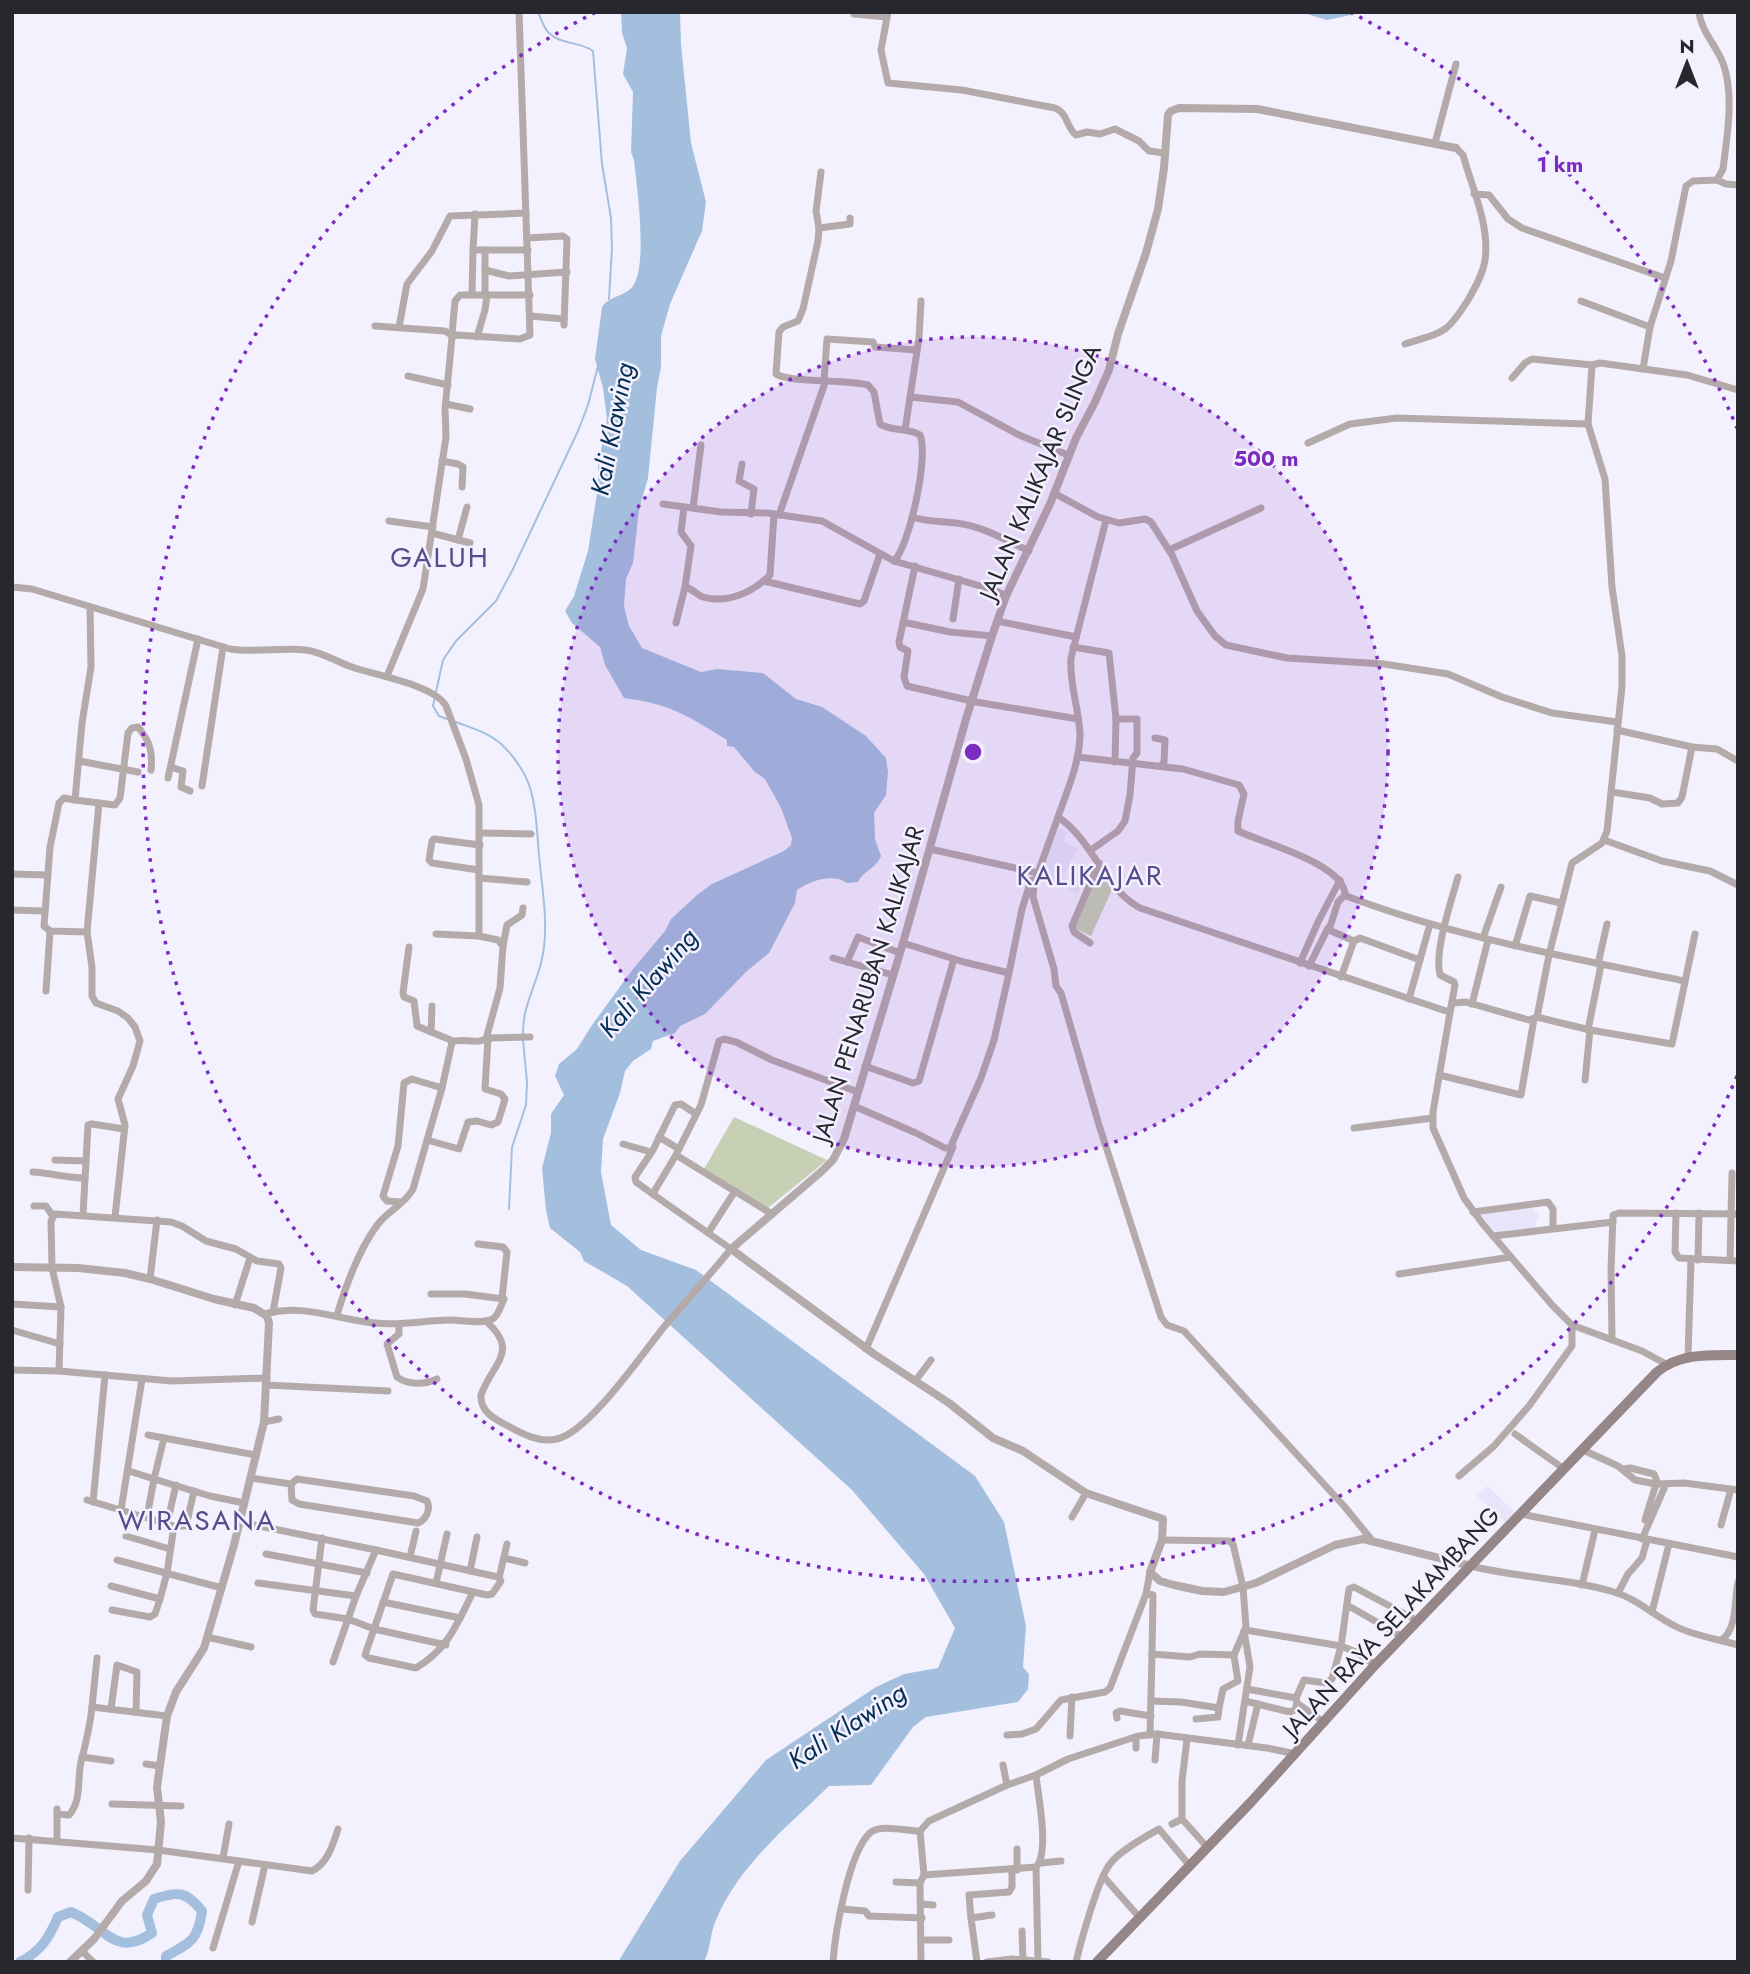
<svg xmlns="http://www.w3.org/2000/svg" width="1750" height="1974" viewBox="0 0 1750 1974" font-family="Jost,sans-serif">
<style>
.built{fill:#e8e5fb}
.green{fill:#c7d0b5}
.water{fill:#a4bfde}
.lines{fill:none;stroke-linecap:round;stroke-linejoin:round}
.stream{stroke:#a4bfde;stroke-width:2}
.river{stroke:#a4bfde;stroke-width:10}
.minor{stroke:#b5aaaa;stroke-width:7}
.tertiary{stroke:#b5aaaa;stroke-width:8}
.secondary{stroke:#968687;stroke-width:10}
.ring{fill:none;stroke:#7b2cbf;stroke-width:3.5;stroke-dasharray:3.5 7}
.labels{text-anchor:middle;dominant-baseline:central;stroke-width:5;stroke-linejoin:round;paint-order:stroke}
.street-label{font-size:24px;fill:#28272e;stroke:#f3f1fe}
.water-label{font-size:26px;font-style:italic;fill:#042d54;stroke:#f3f1fe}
.quarter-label{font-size:28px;letter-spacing:2px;fill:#544c8b;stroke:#f3f1fe}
.centre{fill:#7b2cbf;stroke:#f3f1fe;stroke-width:3.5}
.ring-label{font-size:21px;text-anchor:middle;font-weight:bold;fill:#7b2cbf;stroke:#f3f1fe;stroke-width:5;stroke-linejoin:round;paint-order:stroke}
</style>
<rect width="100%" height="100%" fill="#f3f1fe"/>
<!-- built -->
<g class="built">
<path d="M1059 828 1067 832 1063 841 1078 848 1062 878 1080 887 1078 893 1040 877Z"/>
<path d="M1533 1207 1534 1212H1538L1539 1220H1535L1536 1228 1497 1233 1479 1213Z"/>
<path d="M1487 1486 1515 1512 1505 1522 1477 1496Z"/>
</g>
<!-- green -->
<g class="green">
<path d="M1098 871 1112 890 1091 936 1074 928Z"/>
<path d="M734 1117 827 1160 768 1208 704 1169Z"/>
</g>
<!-- water -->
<g class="water">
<path d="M621 12H680L681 44 691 143 706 202 702 231 670 304 661 336V367L657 388 648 478 639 510 633 563 626 579 624 606 629 626 642 648 701 672 717 669 763 673 796 699 822 707 866 736 886 758 888 772 886 795 874 813 875 839 881 856C876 869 864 870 858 882L847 883C832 873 811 881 797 890L795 903 769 953 747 971 705 1014 680 1026 675 1033 653 1041 651 1049 633 1061 625 1071 620 1093 603 1139 601 1172 611 1225 641 1250 696 1270 975 1476 1004 1522 1026 1626 1023 1667 1029 1674 1028 1689 1018 1702 926 1717 913 1727 871 1785 829 1786C787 1827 739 1865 716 1920 710 1933 711 1948 704 1962H618L680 1861 766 1760 876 1687 904 1674 938 1668 955 1628 924 1574 852 1490 627 1286 584 1261 580 1252 550 1228 546 1210 542 1168 551 1133V1114L564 1095 555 1076 559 1064 577 1049 592 1025 633 969 665 931 671 919 697 895 712 884 784 851 791 845 792 838 781 808 765 779 755 772 734 747 727 746V740C688 716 671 704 624 698L605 665 600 647 572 623 565 611 574 596 588 551 598 487V466L607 419 603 388 595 359 602 307C609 296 626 296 633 286 648 264 637 188 634 160L631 152 633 92 623 74 627 48 622 33Z"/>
<path d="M1300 12H1365L1327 20Z"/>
</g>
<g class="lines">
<!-- stream -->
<g class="stream">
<path d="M538 12C541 18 544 29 549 33 561 45 580 41 593 51L602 164 611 218 612 248 609 299"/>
<path d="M436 692 443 660 456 641 496 601 512 571 578 431 588 405 598 366"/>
<path d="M435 697 433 706 439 716 447 719"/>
<path d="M456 722C474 729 494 734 507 750 517 761 527 776 531 791 537 812 537 834 539 855 542 889 550 929 541 963 535 987 522 1009 523 1035"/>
<path d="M509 1209 512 1147 526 1105 527 1082 523 1040"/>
</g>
<!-- river -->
<path class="river" d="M20 1962C41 1951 49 1938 58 1917L71 1912C106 1926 114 1959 152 1933L147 1915 154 1899C178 1891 186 1891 202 1911 198 1940 191 1943 166 1956V1962"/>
<!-- minor -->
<g class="minor">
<path d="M888 12 881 50 888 83 962 90 1055 108C1068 113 1066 127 1076 135L1087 132 1100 134 1115 129 1139 141 1149 151 1165 153"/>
<path d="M854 14 887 17"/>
<path d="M1435 143 1456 64"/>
<path d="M821 172 816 211 819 228 818 241 803 309 798 321 783 327 779 332 776 374C789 383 846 379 868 385L874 392 880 424C892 432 907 427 920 435 929 455 910 545 894 561"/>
<path d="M1717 180 1726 184 1738 185"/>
<path d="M1474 194 1489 195 1508 219 1522 228 1665 278"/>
<path d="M819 228 850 224V218"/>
<path d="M527 238 563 236 567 239 564 325"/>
<path d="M473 250 475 214"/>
<path d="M485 270 509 276 567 272"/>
<path d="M472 295 473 250H528"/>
<path d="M485 295V250"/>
<path d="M1581 301 1650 327"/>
<path d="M530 316 564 319"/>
<path d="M375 326 445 331 453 336"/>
<path d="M399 327 407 284 432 251 450 216 526 213"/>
<path d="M452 334 455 301 460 295H530"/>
<path d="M477 337 485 310 487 295"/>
<path d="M1405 344C1443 332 1446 335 1468 300 1475 288 1483 274 1485 260 1490 225 1472 188 1463 155L1456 148"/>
<path d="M1643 369 1650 327 1671 261 1686 186 1693 181 1717 180 1723 169C1727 137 1734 97 1724 66 1718 47 1701 32 1699 12"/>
<path d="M408 376 448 385"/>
<path d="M1512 378 1525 363 1532 359 1592 365"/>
<path d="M824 380 827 339 873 342 875 347 917 350"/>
<path d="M910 397 958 402 1019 435 1068 455"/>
<path d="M446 404 470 409"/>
<path d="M905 430 919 338 921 301"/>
<path d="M1308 443 1350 424 1397 418 1588 424"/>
<path d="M442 461 458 464 463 467 462 487"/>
<path d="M742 464 739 481 754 489 751 514"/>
<path d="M1054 493 1098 517 1119 523 1145 519 1151 522 1172 555 1197 611 1215 636 1226 645 1287 658 1384 664 1448 674 1502 697 1552 713 1617 722"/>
<path d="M663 504 721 512 767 513 822 521 894 561 994 590 1006 596"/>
<path d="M693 508 701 445"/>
<path d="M779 515 826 380"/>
<path d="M912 517C927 522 941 521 956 523 982 526 1006 540 1029 551"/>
<path d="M1106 520 1071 658C1069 684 1079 708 1080 734 1080 762 1067 791 1058 817 1094 841 1103 888 1140 908L1449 1012"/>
<path d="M389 521 433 527"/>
<path d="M432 533 470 543"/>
<path d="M458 540 467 507"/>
<path d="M1169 550 1261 508"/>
<path d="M915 566 899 642 900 647 908 651 904 677 907 686 976 702 1078 719"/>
<path d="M764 581 860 604 864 601 880 554"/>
<path d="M12 587 32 589 230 649C255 653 280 647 306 650 322 652 337 662 352 667 374 675 435 685 446 706L466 759 479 805V936L498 940 503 946 500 988 486 1039C475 1045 462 1037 452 1042L442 1088 413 1189C406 1203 388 1211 378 1224 359 1249 346 1285 337 1315"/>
<path d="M685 587C694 589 696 595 703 597 728 604 753 592 770 575L774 514"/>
<path d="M90 607 91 667 82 723 75 800 99 803 87 932 92 967V996L96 1003 118 1011 128 1018 135 1027 140 1041 133 1066 118 1099 125 1125 115 1217"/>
<path d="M953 619 959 579"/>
<path d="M997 621 1076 637"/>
<path d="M903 622 950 632 992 636"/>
<path d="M676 623 685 587 691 546 681 532 684 507"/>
<path d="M1073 647 1109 653 1116 719 1115 762"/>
<path d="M387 676 423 589 446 437 445 409 452 337 456 335 520 339 530 335 519 12"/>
<path d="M1617 730 1692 747 1717 749 1738 761"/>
<path d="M1155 738 1165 740 1164 762 1161 766"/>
<path d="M1077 757 1183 769 1239 785 1244 794 1238 821V831C1263 843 1345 864 1345 895"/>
<path d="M79 761 138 772"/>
<path d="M171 767 183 771 181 787 190 791"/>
<path d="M168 778 198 639"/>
<path d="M202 786 223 647"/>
<path d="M1612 792 1650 798 1662 804 1678 803 1682 797 1692 747"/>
<path d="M75 800 64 798 59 803 50 847 44 926 50 931 87 932"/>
<path d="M99 803 115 805 120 798 128 733 132 728 138 727C150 741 153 753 151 770"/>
<path d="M1058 817 1034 884 1033 897 1054 969 1056 986 1061 993 1099 1125 1161 1317 1167 1325 1184 1331 1344 1506 1371 1539"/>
<path d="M480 833 531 834"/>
<path d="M1604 840 1662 861 1710 871 1738 885"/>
<path d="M930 849 1038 873"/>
<path d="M1091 850 1118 831 1125 821 1130 795 1133 758 1137 753V719H1116"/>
<path d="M479 870 432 863 429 860 432 841 434 839 480 845"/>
<path d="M12 874 47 875"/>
<path d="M479 878 527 882"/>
<path d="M12 910 44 911"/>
<path d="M436 934 479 936"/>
<path d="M1483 938 1501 887"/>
<path d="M903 943 964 962 1009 973 1022 909 1031 880"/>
<path d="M1090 943 1074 932 1072 926 1099 863"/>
<path d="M503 946 507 925 522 915 523 908"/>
<path d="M1515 946 1530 896 1561 903"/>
<path d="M409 947 403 993 404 997 414 1001 417 1026 453 1041"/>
<path d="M833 958 893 975"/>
<path d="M1420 960 1360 938 1354 941 1329 930 1338 902 1345 895 1349 897C1458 938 1572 958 1685 981"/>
<path d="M847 962 858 937 900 953"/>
<path d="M1300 963 1318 922 1340 880"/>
<path d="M1598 964 1607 924"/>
<path d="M1309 966 1328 928"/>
<path d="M1341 977 1354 941"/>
<path d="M46 991 50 931"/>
<path d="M1409 999 1430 924"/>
<path d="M1472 1004 1488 940"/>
<path d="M1451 1007 1455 985 1454 982 1440 975C1434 951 1451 902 1458 877"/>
<path d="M1537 1017 1590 1030 1585 1080"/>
<path d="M1588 1030 1601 965"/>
<path d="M1590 1030 1672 1044 1695 934"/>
<path d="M431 1032 432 1006"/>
<path d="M488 1036V1038L530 1037"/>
<path d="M865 1066 913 1083 919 1081 954 959"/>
<path d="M1439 1075 1521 1095 1534 1019"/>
<path d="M854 1106 916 1133 945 1148H950L981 1078 994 1040 1009 973"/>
<path d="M1354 1128 1433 1118"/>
<path d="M659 1137 679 1149"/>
<path d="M427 1140 459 1149 468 1122 477 1121 491 1125 498 1122 505 1099 501 1094 485 1089 488 1038"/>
<path d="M623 1144 651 1152"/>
<path d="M676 1155 772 1214"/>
<path d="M55 1160 86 1161"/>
<path d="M33 1172C51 1173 67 1178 85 1178"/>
<path d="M654 1195 636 1182 635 1177 653 1150 675 1105 681 1104 696 1114"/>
<path d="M401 1202 387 1201 383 1196 398 1146 404 1083 412 1079 442 1088"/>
<path d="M34 1206H46L52 1215"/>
<path d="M1473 1212 1548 1202 1553 1209V1228"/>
<path d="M1676 1213 1675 1252 1679 1258 1738 1261"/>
<path d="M83 1215 88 1125 92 1124 124 1129"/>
<path d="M708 1233 735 1191"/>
<path d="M1493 1236 1613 1222"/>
<path d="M478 1244 503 1247 507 1252 502 1298"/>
<path d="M1698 1260 1699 1213"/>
<path d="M1730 1260 1732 1173"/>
<path d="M1399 1274 1511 1257"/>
<path d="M150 1279 157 1220"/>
<path d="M12 1304 61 1307"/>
<path d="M235 1305 250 1258"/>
<path d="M268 1313C305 1304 339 1320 375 1323 401 1326 426 1320 451 1320 462 1320 485 1325 494 1318 499 1314 501 1305 504 1299L465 1294H431"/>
<path d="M486 1321C520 1352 493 1362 481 1395 480 1411 493 1418 506 1425 522 1434 539 1443 557 1439 589 1432 642 1354 664 1327 686 1301 709 1276 731 1249L654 1195 655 1190 676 1155 701 1105 719 1041 724 1039 736 1042 772 1060 858 1092"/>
<path d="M399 1324V1334L387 1344 397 1377C408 1385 424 1385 437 1379"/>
<path d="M12 1330 60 1344"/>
<path d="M1612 1340 1611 1270 1613 1215 1619 1213 1738 1214"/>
<path d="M866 1349 953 1147"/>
<path d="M1688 1357 1691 1260"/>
<path d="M1666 1364 1642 1351 1572 1325 1552 1305 1482 1223 1464 1198 1433 1128V1112L1451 1007 1453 1003 1466 1002 1529 1020 1537 1017 1549 955 1572 863 1602 843 1607 831 1622 686V656L1612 587 1605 479 1588 424 1592 365 1600 363 1687 375 1738 390"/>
<path d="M12 1370 59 1371 172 1381 267 1378"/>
<path d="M59 1371 61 1307 52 1268 51 1221 55 1214 171 1222 182 1226 206 1241 236 1249 257 1261 279 1264 281 1268 273 1312"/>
<path d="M916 1380 931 1360"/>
<path d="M266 1385 388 1391"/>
<path d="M264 1422 279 1419"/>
<path d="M1515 1434 1564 1469"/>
<path d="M164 1438 256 1455"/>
<path d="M1583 1450 1618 1466 1635 1480 1656 1484 1684 1483 1738 1490"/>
<path d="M1623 1469 1630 1468 1654 1474 1658 1484"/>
<path d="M129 1471 154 1479 164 1438 148 1435"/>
<path d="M1459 1476 1494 1446 1529 1406 1572 1346V1325"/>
<path d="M250 1478 291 1484 297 1479 414 1496 427 1501C431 1509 426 1520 418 1523L299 1504 292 1500 291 1484"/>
<path d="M87 1500 174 1526 167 1573 160 1599 111 1586"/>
<path d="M93 1502 105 1375"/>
<path d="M121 1510 142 1379"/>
<path d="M1521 1514 1738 1557"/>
<path d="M147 1517 154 1479 210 1496 244 1503"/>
<path d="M1072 1517 1086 1493"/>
<path d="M1645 1520 1656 1484"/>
<path d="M240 1522 376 1550 356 1596 258 1583"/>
<path d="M167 1524 176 1485"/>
<path d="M1721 1525 1731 1489"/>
<path d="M174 1526H186L194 1491"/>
<path d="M126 1536 170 1549"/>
<path d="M322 1538 313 1610 315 1614 348 1619 374 1629 446 1645"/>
<path d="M1642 1539 1666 1484"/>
<path d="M376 1550 498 1577 501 1581 492 1594 487 1595 393 1574 365 1655 369 1658 416 1668C448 1649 457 1624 473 1592"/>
<path d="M266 1554 367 1573"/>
<path d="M410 1557 416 1531"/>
<path d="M504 1558 525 1563"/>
<path d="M117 1560 222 1588"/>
<path d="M1471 1566C1518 1578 1568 1578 1614 1592 1638 1599 1654 1616 1675 1626 1694 1636 1718 1639 1738 1645"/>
<path d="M470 1571 477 1537"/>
<path d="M499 1578 507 1544"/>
<path d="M436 1583 447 1534"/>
<path d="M1582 1585 1595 1530"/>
<path d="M1618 1593 1628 1574 1642 1558 1647 1540"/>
<path d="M1146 1594 1153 1595 1152 1654 1190 1657 1200 1654 1234 1655 1246 1627 1243 1587 1233 1544 1229 1541 1162 1540"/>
<path d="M383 1602 460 1618"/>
<path d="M1347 1605 1403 1637"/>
<path d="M112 1610 150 1617 155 1614 160 1599"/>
<path d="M1652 1612 1669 1544"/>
<path d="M1245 1630 1341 1646 1332 1679 1326 1683 1304 1680 1296 1698 1297 1703 1325 1723"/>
<path d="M207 1637 251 1647"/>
<path d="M1722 1640C1738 1627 1734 1600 1738 1582"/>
<path d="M97 1658 92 1707 167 1716"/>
<path d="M333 1662 356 1596"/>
<path d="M1375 1665 1356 1652 1341 1646 1349 1589 1354 1587 1418 1621"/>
<path d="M1247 1689 1296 1698"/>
<path d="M1151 1701 1181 1702 1219 1708 1223 1689 1238 1681 1234 1656"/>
<path d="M1245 1701 1290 1712 1295 1710 1297 1703"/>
<path d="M111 1709 117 1665 137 1672 136 1712"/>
<path d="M1117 1718 1116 1713 1120 1711 1151 1716"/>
<path d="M1196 1719 1218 1717 1219 1708"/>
<path d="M1007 1735 1022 1734 1036 1729 1061 1700 1105 1692 1110 1688 1146 1594 1150 1572"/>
<path d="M1150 1735 1152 1654"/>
<path d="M1070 1736 1072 1697"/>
<path d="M1136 1737V1748"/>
<path d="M1187 1739 1182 1781V1819L1207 1847"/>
<path d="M1238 1745 1250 1667 1244 1631"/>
<path d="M1248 1745 1258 1704"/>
<path d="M82 1757 111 1761"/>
<path d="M1155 1760 1157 1734"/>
<path d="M146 1764 160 1766"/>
<path d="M1003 1765 1007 1785"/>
<path d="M112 1804 181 1806"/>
<path d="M57 1809V1840"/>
<path d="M57 1814 69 1815C82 1801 77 1779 81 1762 86 1743 90 1726 92 1707"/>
<path d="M1172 1824 1182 1819"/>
<path d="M12 1838 158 1850 312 1871C328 1863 333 1844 338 1829"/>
<path d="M223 1858 229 1824"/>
<path d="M1040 1863 1061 1861"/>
<path d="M1036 1867 1038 1960"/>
<path d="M1017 1870V1849"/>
<path d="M924 1875 1036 1867C1050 1852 1038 1796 1036 1775"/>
<path d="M1103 1876 1140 1918"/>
<path d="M896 1882 920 1883"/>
<path d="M28 1890 29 1838"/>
<path d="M921 1904 933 1905"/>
<path d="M842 1909 865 1911 869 1916 922 1918"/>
<path d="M971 1918 969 1895 1009 1892 1012 1887V1870"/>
<path d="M252 1922 265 1865"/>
<path d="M1022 1931 1023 1959"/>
<path d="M922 1940H949"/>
<path d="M213 1948 239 1861"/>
<path d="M82 1951 93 1962"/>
<path d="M833 1962C835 1933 849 1850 871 1832 882 1824 906 1831 920 1831"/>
<path d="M921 1962 920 1883 924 1875 920 1831 929 1821 1007 1785 1036 1775 1068 1759 1138 1736 1157 1734 1267 1748 1296 1754"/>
<path d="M977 1962 971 1918 992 1915"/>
<path d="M987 1962 1012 1959 1048 1962"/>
<path d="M1076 1962C1081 1941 1098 1879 1110 1864 1119 1851 1145 1837 1159 1829L1190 1866"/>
</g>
<!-- tertiary -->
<g class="tertiary">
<path d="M1456 148 1257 109 1179 108 1171 111 1168 115 1164 168 1158 209 1146 253 1118 334 1109 370 1095 402 1076 438 1050 504 1006 596 992 636 966 719 903 943 844 1139 833 1160 822 1171 731 1249 874 1354 949 1403 993 1438 1023 1451 1086 1493 1163 1519 1162 1540 1150 1572 1160 1581 1174 1585 1202 1591 1224 1592 1256 1583 1335 1545 1363 1539 1471 1566"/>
<path d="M12 1267 78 1268 125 1273 150 1279 214 1299 254 1308 267 1316 269 1323 264 1422 234 1545 204 1648 176 1692 167 1716 157 1787 161 1822 157 1864 146 1881 122 1901 94 1939 70 1962"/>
</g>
<!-- secondary -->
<path class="secondary" d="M1097 1962 1252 1801 1375 1665 1657 1372C1680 1353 1709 1355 1738 1355"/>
</g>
<!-- distance rings -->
<circle cx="973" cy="752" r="415" fill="#7b2cbf" fill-opacity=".12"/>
<g class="ring">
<circle cx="973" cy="752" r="415"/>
<path d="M1737 1076A830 830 0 1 1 596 12M1350 12A830 830 0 0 1 1737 428"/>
</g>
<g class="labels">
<!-- street labels -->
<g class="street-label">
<text transform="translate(1040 472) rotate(-67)">JALAN KALIKAJAR SLINGA</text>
<text transform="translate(868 984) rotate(-73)">JALAN PENARUBAN KALIKAJAR</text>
<text transform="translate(1391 1622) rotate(-47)">JALAN RAYA SELAKAMBANG</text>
</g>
<!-- water labels -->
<g class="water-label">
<text transform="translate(612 429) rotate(-79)">Kali Klawing</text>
<text transform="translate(648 983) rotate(-49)">Kali Klawing</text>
<text transform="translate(847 1726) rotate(-33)">Kali Klawing</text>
</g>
<!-- quarter labels -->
<g class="quarter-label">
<text x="440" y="557">GALUH</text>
<text x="1090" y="875">KALIKAJAR</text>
<text x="197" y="1520">WIRASANA</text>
</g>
</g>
<circle cx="973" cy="752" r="10" class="centre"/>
<g class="ring-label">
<text x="1560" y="172">1 km</text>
<text x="1266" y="466">500 m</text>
</g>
<!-- border -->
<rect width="1750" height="1974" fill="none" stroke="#28272e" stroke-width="28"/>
<!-- north arrow -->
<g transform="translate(1687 63)" stroke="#f3f1fe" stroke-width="5" paint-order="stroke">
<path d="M0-5L12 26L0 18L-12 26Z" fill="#28272e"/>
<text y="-10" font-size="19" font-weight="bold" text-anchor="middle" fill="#28272e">N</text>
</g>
</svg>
